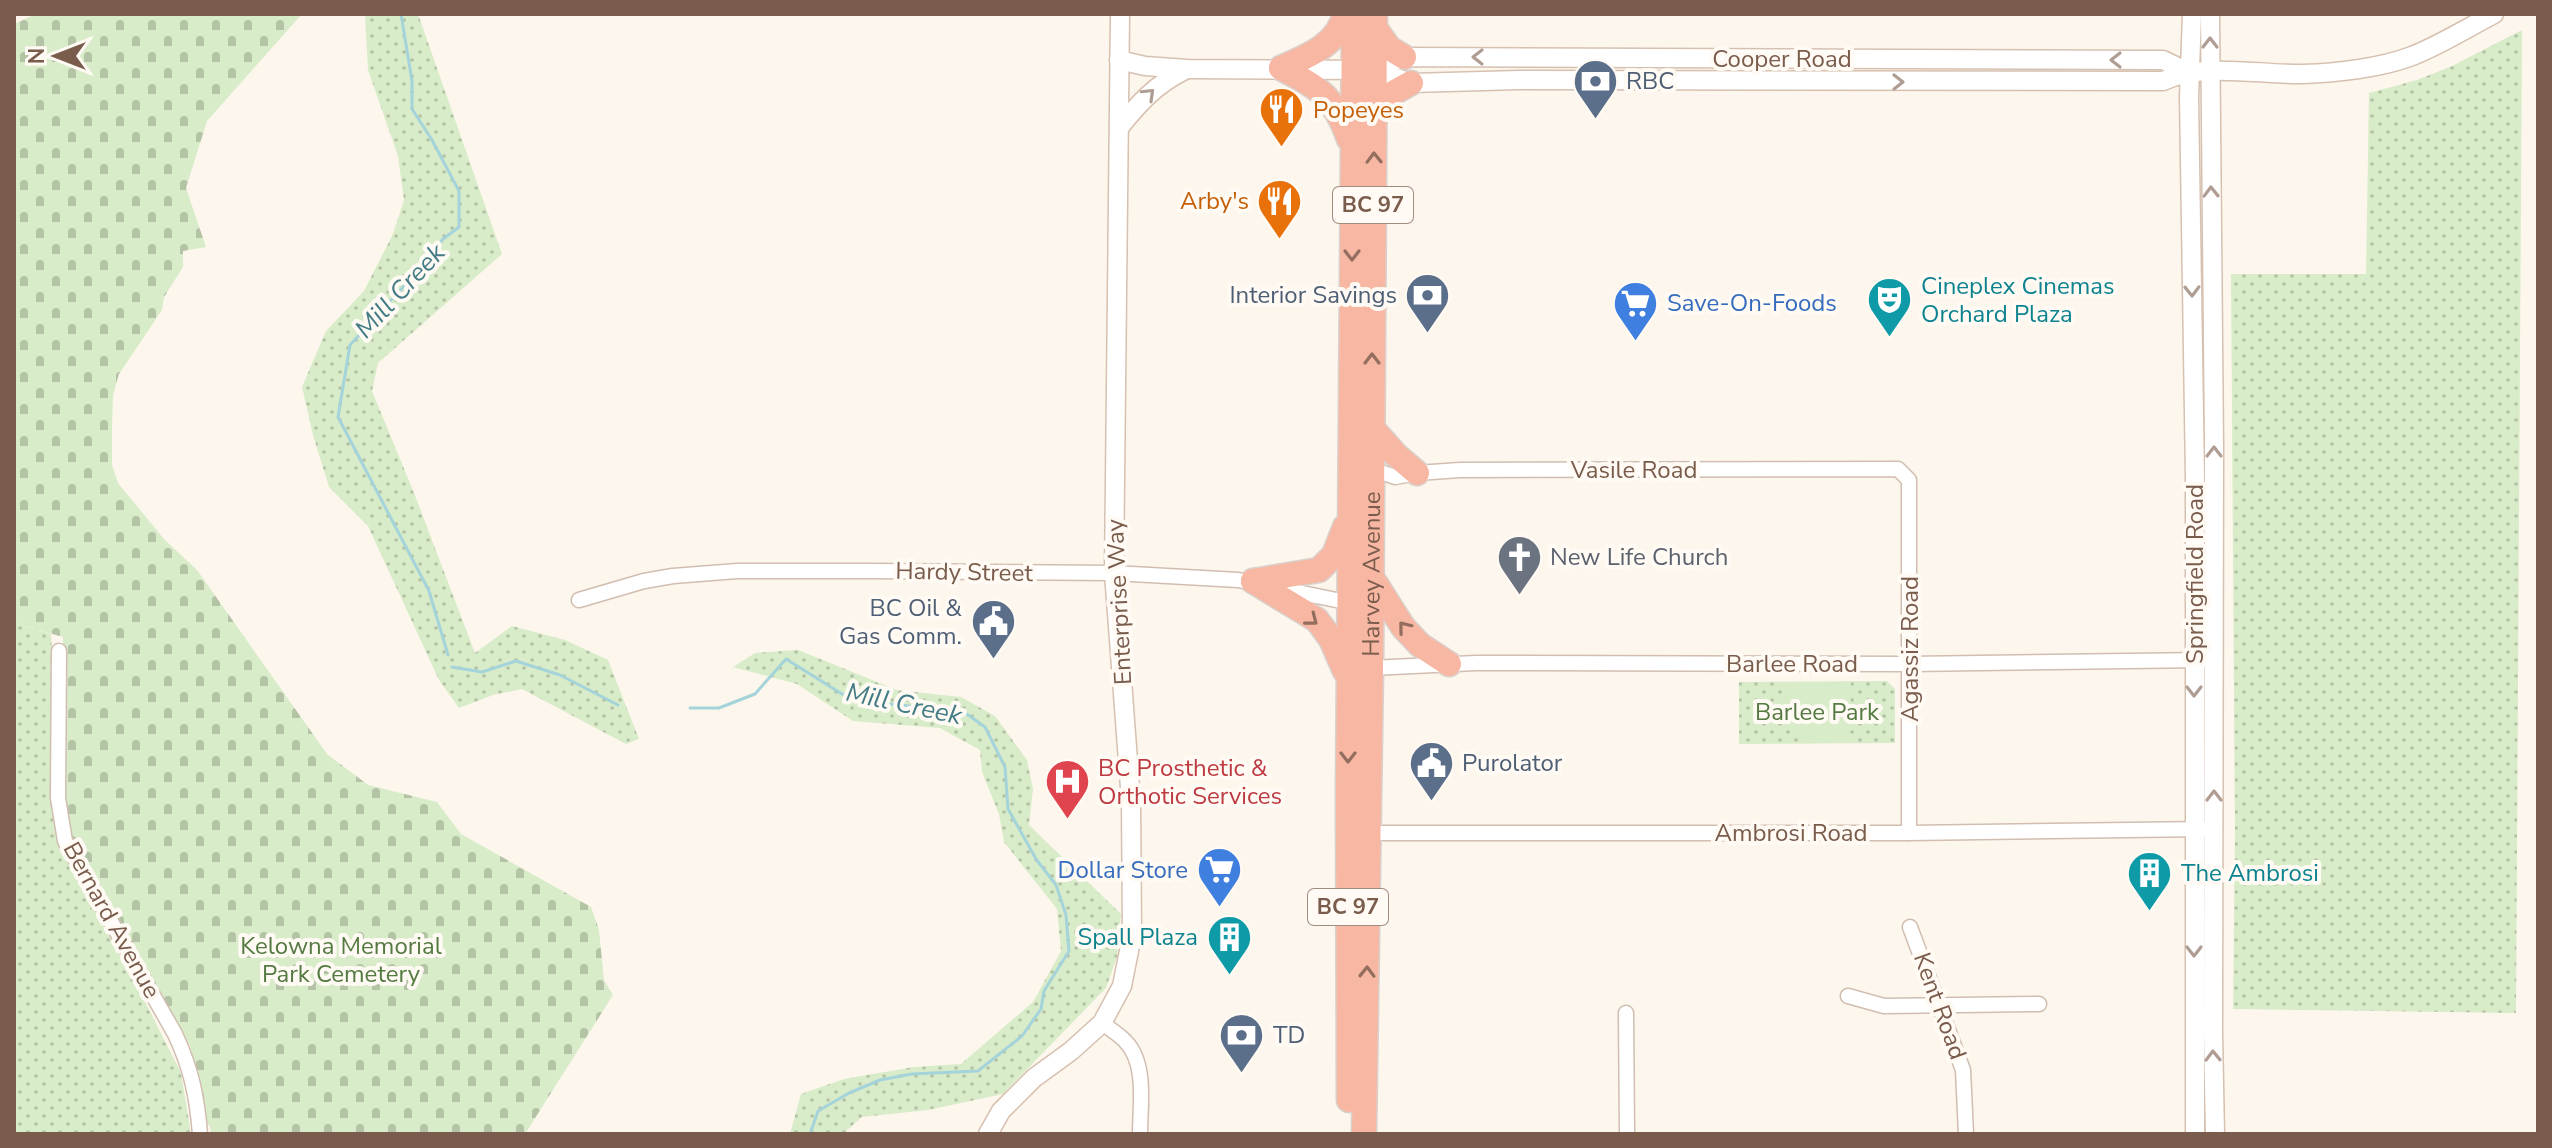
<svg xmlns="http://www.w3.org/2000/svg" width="2552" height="1148" viewBox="0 0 2552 1148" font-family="'Nunito Sans',sans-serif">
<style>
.grass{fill:url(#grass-dots)}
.cemetery{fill:url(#cemetery-stones)}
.garden{fill:#d8ecc9}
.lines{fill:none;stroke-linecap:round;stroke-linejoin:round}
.stream{stroke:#a5d3da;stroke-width:3}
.street-casing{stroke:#d1beb0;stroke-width:17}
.secondary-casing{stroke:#d6c0b0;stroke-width:21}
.highway-casing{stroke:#dad1cd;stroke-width:27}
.street{stroke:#fff;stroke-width:14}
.secondary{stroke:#fff;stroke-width:18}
.highway{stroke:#f7b7a3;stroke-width:24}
.oneway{stroke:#af9d94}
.oneway2{stroke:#936e5e}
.labels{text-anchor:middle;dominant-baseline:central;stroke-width:8;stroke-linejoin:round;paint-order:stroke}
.shield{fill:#fffaf3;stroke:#a28b7f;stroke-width:2}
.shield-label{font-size:22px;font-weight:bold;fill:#7a5c4d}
.street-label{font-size:24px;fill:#7a5c4d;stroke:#fffaf3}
.service-label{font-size:24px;fill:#4e5e75;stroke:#fffaf3;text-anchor:start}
.food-label{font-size:24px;fill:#c56008;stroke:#fffaf3;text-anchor:start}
.culture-label{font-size:24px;fill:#0d838f;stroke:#fffaf3;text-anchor:start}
.shop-label{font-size:24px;fill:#366cbe;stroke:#fffaf3;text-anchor:start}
.worship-label{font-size:24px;fill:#5b616d;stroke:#fffaf3;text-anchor:start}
.park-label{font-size:24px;fill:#537a41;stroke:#fffaf3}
.health-label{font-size:24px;fill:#be3a42;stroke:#fffaf3;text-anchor:start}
.water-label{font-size:26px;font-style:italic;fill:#437c86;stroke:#fffaf3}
</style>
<defs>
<pattern id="grass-dots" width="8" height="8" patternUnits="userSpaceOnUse" patternTransform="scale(2)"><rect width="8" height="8" fill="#d8ecc9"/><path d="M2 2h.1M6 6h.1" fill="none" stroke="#b4c2a5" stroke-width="1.8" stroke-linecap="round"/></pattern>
<pattern id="cemetery-stones" width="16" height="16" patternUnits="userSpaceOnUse" patternTransform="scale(2)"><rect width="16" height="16" fill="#d8ecc9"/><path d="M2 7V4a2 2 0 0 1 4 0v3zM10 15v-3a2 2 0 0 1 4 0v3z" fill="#b4c2a5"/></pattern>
</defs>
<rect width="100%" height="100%" fill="#fdf6ec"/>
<!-- grass -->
<g class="grass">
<path d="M365 14H418L502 254 378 363 372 391 414 493 475 653 512 626 565 640 608 660 639 739 626 744 522 689 493 695 459 708 439 680 368 526 329 487 313 435 302 387 326 331 364 291 393 234 404 200 398 156 368 70Z"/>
<path d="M2522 30 2516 1013 2233 1009 2235 834 2231 274H2366L2369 93 2417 80 2452 66Z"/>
<path d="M14 623 51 634 53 672 54 818 70 866 128 968 181 1073 191 1134H14Z"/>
<path d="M798 650 897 690 961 697 995 716 1027 760 1033 789 1029 825 1121 914 1117 957 1106 988 1003 1094 928 1110 862 1117 843 1134H790L801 1094 844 1079 914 1067 961 1064 1033 1002 1061 951 1057 909 1004 842 999 814 982 772 980 750 940 728 853 721 797 684 733 667 755 653Z"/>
<path d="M1887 681 1895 689V743L1739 744V682Z"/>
</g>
<!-- cemetery -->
<path class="cemetery" d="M36 14H302L207 121 186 188 206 247 183 251V267L164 297 162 310 119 374 113 395 112 431V465L118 483 164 539 197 570 327 754 368 785 437 802 461 834 591 907 599 930 604 980 613 995 525 1134H211L210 1126 206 1124 200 1081 190 1046 136 948 74 848 63 806V637L14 623V24Z"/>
<!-- garden -->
<path class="garden" d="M1785 682H1851L1850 742H1805L1785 725Z"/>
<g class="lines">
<!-- stream -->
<g class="stream">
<path d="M401 14 412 81V109L432 140 459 191V227L443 239 425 263 350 345 338 417 429 591 448 655"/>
<path d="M452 667 482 672 516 661 560 675 618 705"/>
<path d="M690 708H719L755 694 786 659 842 694 881 703 964 712 985 727 1005 767 1008 809 1036 859 1056 885 1066 915 1069 951 1044 991 1041 1009 1022 1036 978 1071 912 1074 880 1080 849 1093 818 1111 810 1134"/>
</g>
<defs>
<g id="street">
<path d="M1372 469 1395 477 1417 473 1460 470 1898 469 1909 480V833"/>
<path d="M579 600 644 581 673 576 737 571H872L1114 573 1238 580 1351 603"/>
<path d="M59 651 58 798 65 841 175 1034C191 1068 197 1096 200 1134"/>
<path d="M1371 668 1476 663 1910 664 2205 660"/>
<path d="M1368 833H1909L2205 829"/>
<path d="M1910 927 1963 1070 1966 1134"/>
<path d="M1848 996 1884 1006 2039 1004"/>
<path d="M1626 1013 1627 1134"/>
<path d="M1102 1023C1110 1029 1120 1035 1126 1042 1147 1064 1140 1106 1140 1134"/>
</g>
<g id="secondary">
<path d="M2192 14 2189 97 2195 478V1134"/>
<path d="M2210 14 2214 446 2213 1033 2215 1134"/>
<path d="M1119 60 1145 66 1187 69 1373 70 1411 83 1519 80 2163 81C2204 62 2258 75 2303 74 2336 73 2381 68 2412 56 2440 45 2467 28 2494 14"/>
<path d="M1394 61 1404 57 2163 60 2192 74"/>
<path d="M1119 128C1138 104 1156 84 1185 70"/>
<path d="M988 1134 1001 1111 1034 1078 1071 1051 1102 1023 1122 986 1132 936 1131 801 1114 573 1120 14"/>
</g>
<g id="highway">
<path d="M1375 28 1389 48 1404 57"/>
<path d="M1281 68C1319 88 1334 96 1349 139"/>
<path d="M1281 68C1308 56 1338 45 1345 14"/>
<path d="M1373 118 1393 93 1411 83"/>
<path d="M1371 427 1396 455 1417 473"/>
<path d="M1372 578 1403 627 1420 645 1449 664"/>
<path d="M1253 581 1317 620 1331 639 1345 671"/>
<path d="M1253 581 1319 570 1334 555 1345 527"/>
<path d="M1349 1100 1348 794 1354 14"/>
<path id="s1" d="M1364 1134 1371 668 1375 14"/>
</g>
</defs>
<!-- street casing -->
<use href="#street" class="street-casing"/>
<!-- secondary casing -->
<use href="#secondary" class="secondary-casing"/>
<!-- highway casing -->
<use href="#highway" class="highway-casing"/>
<!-- street -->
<use href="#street" class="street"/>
<!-- secondary -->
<use href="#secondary" class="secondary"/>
<!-- highway -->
<use href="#highway" class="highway"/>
</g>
<!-- one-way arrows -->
<defs><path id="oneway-chevron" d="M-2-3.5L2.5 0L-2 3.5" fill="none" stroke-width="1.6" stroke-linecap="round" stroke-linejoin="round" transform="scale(2)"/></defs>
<g class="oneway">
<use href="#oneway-chevron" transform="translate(2210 43) rotate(-90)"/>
<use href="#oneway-chevron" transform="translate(1478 57) rotate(-180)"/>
<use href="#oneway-chevron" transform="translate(2116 60) rotate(-180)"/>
<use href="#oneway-chevron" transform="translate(1898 82)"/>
<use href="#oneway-chevron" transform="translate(1149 94) rotate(-44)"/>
<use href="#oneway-chevron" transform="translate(2211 192) rotate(-91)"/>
<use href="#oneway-chevron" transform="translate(2192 291) rotate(89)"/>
<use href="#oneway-chevron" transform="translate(2214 452) rotate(-90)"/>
<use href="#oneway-chevron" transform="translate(2194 691) rotate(90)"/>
<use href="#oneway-chevron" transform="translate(2214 796) rotate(-90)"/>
<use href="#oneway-chevron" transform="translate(2194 951) rotate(90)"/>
<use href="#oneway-chevron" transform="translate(2213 1056) rotate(-91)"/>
</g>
<g class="oneway2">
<use href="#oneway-chevron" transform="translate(1374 158) rotate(-91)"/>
<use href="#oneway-chevron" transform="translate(1352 255) rotate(90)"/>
<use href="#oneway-chevron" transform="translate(1372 359) rotate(-90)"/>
<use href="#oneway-chevron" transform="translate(1312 620) rotate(38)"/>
<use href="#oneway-chevron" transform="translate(1404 627) rotate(-129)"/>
<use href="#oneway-chevron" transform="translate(1348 757) rotate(90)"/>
<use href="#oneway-chevron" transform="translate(1367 972) rotate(-89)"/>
</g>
<!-- icons -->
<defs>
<symbol id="bank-pin" viewBox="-11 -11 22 30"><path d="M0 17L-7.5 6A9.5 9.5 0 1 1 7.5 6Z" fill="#5c6f8a" stroke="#fffaf3"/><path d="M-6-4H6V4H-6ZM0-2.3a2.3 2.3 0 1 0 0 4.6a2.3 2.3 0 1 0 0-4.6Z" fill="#fff"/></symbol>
<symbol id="restaurant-pin" viewBox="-11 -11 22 30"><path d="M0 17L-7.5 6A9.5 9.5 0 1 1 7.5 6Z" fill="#e8710a" stroke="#fffaf3"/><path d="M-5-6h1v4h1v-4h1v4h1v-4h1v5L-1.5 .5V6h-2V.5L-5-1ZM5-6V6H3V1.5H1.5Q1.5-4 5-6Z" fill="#fff"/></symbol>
<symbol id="theatre-pin" viewBox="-11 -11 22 30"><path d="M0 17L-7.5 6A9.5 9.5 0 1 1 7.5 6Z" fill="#0f9aa8" stroke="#fffaf3"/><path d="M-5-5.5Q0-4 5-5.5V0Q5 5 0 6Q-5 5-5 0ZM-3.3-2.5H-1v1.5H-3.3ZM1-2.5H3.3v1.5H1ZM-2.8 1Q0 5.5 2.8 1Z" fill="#fff"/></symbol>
<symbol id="supermarket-pin" viewBox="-11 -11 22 30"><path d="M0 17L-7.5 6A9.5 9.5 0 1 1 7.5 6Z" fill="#3f7fe0" stroke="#fffaf3"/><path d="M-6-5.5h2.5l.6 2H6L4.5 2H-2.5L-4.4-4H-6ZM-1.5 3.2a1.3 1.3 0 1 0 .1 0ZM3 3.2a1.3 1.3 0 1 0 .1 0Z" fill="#fff"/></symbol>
<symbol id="church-pin" viewBox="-11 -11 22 30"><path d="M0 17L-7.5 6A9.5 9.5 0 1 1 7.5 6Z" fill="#6b7280" stroke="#fffaf3"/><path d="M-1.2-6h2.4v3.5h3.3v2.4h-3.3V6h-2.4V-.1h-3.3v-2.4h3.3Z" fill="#fff"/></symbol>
<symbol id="civic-pin" viewBox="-11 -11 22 30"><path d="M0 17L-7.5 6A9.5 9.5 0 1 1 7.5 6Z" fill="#5c6f8a" stroke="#fffaf3"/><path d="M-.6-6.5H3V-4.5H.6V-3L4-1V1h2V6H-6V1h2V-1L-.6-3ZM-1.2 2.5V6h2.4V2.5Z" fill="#fff"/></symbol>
<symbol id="hospital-pin" viewBox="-11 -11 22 30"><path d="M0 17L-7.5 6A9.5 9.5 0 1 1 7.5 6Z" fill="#e0444e" stroke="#fffaf3"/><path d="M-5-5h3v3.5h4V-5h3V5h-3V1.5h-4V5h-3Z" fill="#fff"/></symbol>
<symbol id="building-pin" viewBox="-11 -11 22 30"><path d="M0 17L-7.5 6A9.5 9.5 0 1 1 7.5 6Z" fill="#0f9aa8" stroke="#fffaf3"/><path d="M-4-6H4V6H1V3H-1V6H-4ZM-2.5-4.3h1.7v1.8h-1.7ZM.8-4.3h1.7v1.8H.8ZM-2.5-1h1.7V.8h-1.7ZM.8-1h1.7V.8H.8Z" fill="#fff"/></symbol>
</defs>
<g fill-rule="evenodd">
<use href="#bank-pin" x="1570" y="56" width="51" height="69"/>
<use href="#restaurant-pin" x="1256" y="84" width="51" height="69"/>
<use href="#restaurant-pin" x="1254" y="176" width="51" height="69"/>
<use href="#bank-pin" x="1402" y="270" width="51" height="69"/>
<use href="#theatre-pin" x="1864" y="274" width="51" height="69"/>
<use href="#supermarket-pin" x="1610" y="278" width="51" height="69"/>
<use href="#church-pin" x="1494" y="532" width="51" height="69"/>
<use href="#civic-pin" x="968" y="596" width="51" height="69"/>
<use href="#civic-pin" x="1406" y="738" width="51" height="69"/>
<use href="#hospital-pin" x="1042" y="756" width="51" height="69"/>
<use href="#supermarket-pin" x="1194" y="844" width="51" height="69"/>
<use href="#building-pin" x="2124" y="848" width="51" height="69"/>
<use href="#building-pin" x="1204" y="912" width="51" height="69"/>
<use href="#bank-pin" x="1216" y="1010" width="51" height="69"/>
</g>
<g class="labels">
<!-- shield labels -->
<g class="shield">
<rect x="1333" y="187" width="80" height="36" rx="6"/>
<rect x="1308" y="889" width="80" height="36" rx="6"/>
</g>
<g class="shield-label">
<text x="1373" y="205">BC 97</text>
<text x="1348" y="907">BC 97</text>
</g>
<!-- street labels -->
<g class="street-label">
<text x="1782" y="59">Cooper Road</text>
<text x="1634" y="470">Vasile Road</text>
<text transform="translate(964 572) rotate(1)">Hardy Street</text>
<text stroke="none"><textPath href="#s1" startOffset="560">Harvey Avenue</textPath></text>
<text transform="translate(2195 574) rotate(-90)">Springfield Road</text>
<text transform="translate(1119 602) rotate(-93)">Enterprise Way</text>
<text transform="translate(1910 649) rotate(-90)">Agassiz Road</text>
<text x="1792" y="664">Barlee Road</text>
<text x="1791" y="833">Ambrosi Road</text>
<text transform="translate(112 920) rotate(61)">Bernard Avenue</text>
<text transform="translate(1940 1006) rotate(70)">Kent Road</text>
</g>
<!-- service labels -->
<g class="service-label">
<text x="1626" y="81">RBC</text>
<text x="1397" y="295" text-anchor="end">Interior Savings</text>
<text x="962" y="608" text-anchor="end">BC Oil &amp;<tspan x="962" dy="28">Gas Comm.</tspan></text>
<text x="1462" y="763">Purolator</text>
<text x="1273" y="1035">TD</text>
</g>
<!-- food labels -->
<g class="food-label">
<text x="1313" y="110">Popeyes</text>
<text x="1249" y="201" text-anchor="end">Arby's</text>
</g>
<!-- culture labels -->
<g class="culture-label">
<text x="1921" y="286">Cineplex Cinemas<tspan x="1921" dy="28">Orchard Plaza</tspan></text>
<text x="2181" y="873">The Ambrosi</text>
<text x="1198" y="937" text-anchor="end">Spall Plaza</text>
</g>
<!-- shop labels -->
<g class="shop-label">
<text x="1667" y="303">Save-On-Foods</text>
<text x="1188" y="870" text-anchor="end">Dollar Store</text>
</g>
<!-- worship labels -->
<g class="worship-label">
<text x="1550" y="557">New Life Church</text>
</g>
<!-- park labels -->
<g class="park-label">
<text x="1817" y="712">Barlee Park</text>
<text x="341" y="946">Kelowna Memorial<tspan x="341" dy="28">Park Cemetery</tspan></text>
</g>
<!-- health labels -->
<g class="health-label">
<text x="1098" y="768">BC Prosthetic &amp;<tspan x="1098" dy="28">Orthotic Services</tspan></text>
</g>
<!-- water labels -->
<g class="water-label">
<text transform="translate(400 291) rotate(-47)">Mill Creek</text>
<text transform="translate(904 704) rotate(12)">Mill Creek</text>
</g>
</g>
<!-- border -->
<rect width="2552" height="1148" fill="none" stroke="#7a5c4d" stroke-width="32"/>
<!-- north arrow -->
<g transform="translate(56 56) rotate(270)" stroke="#fffaf3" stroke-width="6" paint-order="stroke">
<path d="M0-6L14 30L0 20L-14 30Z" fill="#7a5c4d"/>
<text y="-12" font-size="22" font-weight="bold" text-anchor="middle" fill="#7a5c4d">N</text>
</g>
</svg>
